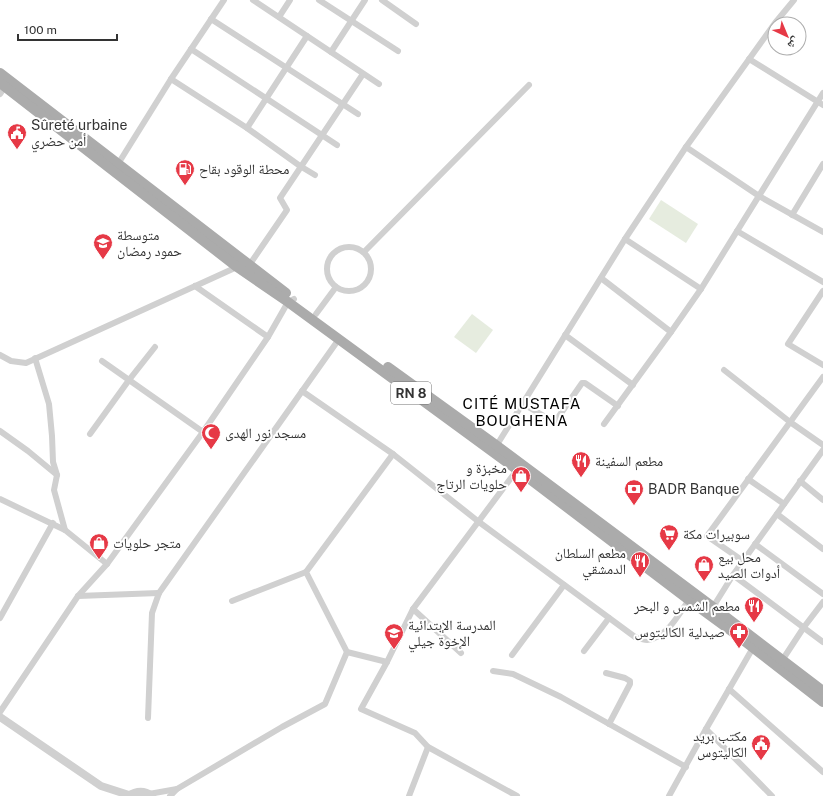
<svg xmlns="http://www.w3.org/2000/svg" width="823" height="796" viewBox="0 0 823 796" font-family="'Public Sans','Noto Naskh Arabic',sans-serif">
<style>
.green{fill:#e6ecdf}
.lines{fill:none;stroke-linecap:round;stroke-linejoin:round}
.minor{stroke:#d0d0d0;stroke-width:6}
.tertiary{stroke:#d0d0d0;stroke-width:8}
.primary{stroke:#ababab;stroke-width:10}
.labels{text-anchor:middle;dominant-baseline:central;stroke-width:4;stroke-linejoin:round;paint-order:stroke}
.shield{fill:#fff;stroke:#707070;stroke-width:1}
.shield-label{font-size:13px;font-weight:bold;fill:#333}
.poi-label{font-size:14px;fill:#333;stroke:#fff;text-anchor:start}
.neighbourhood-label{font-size:15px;letter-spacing:1px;fill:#000;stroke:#fff}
</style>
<rect width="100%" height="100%" fill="#fff"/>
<!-- green -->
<g class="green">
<path d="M661 200 698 224 686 243 649 219Z"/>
<path d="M472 314 493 330 476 353 454 337Z"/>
</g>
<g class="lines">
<!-- minor -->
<g class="minor">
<path d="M253 0 379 84"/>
<path d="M319 0 398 51"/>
<path d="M382 0 416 24"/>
<path d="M279 17 290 0"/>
<path d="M211 19 358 114"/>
<path d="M191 49 337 145"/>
<path d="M331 52 365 0"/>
<path d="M749 59 823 105"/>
<path d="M171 79 247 128 300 166 315 175"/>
<path d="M0 94 6 85"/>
<path d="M247 128 307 36"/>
<path d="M686 147 759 196 823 232"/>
<path d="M118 164 171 79 224 0"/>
<path d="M792 215 823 164"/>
<path d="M737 231 823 282"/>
<path d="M625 239 701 289"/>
<circle cx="349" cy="269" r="22"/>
<path d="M364 252 529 85"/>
<path d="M250 264 287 210 280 198 363 74"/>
<path d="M601 278 671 332"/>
<path d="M195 286 268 337"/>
<path d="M823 291 788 344 823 365"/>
<path d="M316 314 336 287"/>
<path d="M565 335 633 385"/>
<path d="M0 355 11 361 26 363 237 267"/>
<path d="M35 358 49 404 52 436 53 462 57 475 54 490 65 530"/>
<path d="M102 361 203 432"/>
<path d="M724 370 790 422 823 445"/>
<path d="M302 391 393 454 479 522 635 637C638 638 643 640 647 640 667 638 678 615 689 600"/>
<path d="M523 404 551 420 555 421 557 419 582 383H585L618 406"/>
<path d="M604 424 671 332 701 289 823 93"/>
<path d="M0 431 28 451 57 475"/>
<path d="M90 434 129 380 155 347"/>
<path d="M495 448 625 239 686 147 775 23 794 0"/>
<path d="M517 470 413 609 387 662 361 709 415 733 428 747 517 796"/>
<path d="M748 479 784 504"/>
<path d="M800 481 823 500"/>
<path d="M0 499 65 530 107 564"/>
<path d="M777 514 823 549"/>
<path d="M755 544 823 594"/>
<path d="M743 561 707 536 823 377"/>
<path d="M733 575 823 642"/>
<path d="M78 596 159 593"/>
<path d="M232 601 306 572"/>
<path d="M713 607 733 575 823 450"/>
<path d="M413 609 461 653"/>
<path d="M0 618 53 523"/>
<path d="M584 651 609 618"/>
<path d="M347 652 306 572 393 454"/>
<path d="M512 655 564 585"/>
<path d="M783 659 804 627 823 602"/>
<path d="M493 671 513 674 561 697 686 767"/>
<path d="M606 673 625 678 630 681V684L609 724"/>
<path d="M729 689 823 772"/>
<path d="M0 712 78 596 107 564 203 432 268 337 288 302 294 299"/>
<path d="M148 718 152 613 159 593 339 339"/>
<path d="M706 729 772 796"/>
<path d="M149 794 177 789"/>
<path d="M170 796 177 789 282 727 325 704 347 652 387 662"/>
<path d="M409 796 428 747"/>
<path d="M669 796 706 729 754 646"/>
</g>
<!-- tertiary -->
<g class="tertiary">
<path d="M0 717 101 786 129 795"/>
<path d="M128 796C136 791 144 790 152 796"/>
</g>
<!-- primary -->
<g class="primary">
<path d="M0 73 286 293"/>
<path d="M0 83 237 267 288 302 527 477 689 600 734 633 823 702"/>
<path d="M388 367 496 445 713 607 823 691"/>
</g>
</g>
<!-- icons -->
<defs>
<symbol id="civic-pin" viewBox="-11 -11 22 30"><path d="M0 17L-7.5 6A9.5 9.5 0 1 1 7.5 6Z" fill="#e63946" stroke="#fff"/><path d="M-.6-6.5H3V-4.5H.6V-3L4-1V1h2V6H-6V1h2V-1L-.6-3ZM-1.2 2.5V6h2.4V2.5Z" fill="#fff"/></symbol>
<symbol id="fuel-pin" viewBox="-11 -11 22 30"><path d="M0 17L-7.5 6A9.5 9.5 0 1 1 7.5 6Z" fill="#e63946" stroke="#fff"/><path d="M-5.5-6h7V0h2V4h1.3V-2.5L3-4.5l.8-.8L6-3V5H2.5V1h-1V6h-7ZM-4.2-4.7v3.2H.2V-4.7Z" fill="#fff"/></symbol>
<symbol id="school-pin" viewBox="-11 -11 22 30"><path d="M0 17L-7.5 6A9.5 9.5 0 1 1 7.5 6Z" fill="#e63946" stroke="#fff"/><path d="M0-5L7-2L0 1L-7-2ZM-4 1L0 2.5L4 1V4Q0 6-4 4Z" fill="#fff"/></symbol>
<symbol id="mosque-pin" viewBox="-11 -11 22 30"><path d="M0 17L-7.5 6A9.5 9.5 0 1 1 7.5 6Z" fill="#e63946" stroke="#fff"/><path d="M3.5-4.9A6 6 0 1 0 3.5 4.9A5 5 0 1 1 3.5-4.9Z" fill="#fff"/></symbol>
<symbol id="restaurant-pin" viewBox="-11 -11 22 30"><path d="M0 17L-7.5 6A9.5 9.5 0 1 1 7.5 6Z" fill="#e63946" stroke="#fff"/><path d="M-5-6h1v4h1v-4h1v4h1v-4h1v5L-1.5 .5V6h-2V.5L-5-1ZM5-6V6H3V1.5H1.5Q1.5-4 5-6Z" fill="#fff"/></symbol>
<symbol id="shop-pin" viewBox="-11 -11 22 30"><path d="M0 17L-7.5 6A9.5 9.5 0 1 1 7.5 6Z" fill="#e63946" stroke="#fff"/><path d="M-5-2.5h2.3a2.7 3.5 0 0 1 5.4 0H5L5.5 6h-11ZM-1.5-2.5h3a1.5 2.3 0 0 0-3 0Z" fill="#fff"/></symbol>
<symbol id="bank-pin" viewBox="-11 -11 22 30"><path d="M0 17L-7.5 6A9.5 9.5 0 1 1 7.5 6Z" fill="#e63946" stroke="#fff"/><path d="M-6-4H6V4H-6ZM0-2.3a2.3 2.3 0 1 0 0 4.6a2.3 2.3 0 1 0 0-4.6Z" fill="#fff"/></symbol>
<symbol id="supermarket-pin" viewBox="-11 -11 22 30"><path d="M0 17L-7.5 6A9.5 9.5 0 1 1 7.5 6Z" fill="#e63946" stroke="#fff"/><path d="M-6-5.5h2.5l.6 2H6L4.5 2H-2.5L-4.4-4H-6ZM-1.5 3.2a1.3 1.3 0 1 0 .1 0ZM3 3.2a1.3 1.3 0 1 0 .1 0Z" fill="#fff"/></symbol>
<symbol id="pharmacy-pin" viewBox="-11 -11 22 30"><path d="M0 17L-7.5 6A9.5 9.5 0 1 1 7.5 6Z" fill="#e63946" stroke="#fff"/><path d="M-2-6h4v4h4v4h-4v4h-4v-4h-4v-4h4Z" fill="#fff"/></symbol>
</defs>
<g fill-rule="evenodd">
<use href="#civic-pin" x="6" y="122" width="22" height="30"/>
<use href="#fuel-pin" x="174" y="158" width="22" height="30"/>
<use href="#school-pin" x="92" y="232" width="22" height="30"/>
<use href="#mosque-pin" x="200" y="422" width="22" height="30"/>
<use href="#restaurant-pin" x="570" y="450" width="22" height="30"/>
<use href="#shop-pin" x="510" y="465" width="22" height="30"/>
<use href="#bank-pin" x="623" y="478" width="22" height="30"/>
<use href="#supermarket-pin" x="658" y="523" width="22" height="30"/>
<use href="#shop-pin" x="88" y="532" width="22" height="30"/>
<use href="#restaurant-pin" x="629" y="550" width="22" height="30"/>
<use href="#shop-pin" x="693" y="554" width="22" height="30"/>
<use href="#restaurant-pin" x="743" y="595" width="22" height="30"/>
<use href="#pharmacy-pin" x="728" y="621" width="22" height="30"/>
<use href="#school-pin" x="383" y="622" width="22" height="30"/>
<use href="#civic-pin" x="750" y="733" width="22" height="30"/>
</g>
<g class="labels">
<!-- shield labels -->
<rect class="shield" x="391" y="382" width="40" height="22" rx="3"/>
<g class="shield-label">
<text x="411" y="393">RN 8</text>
</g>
<!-- poi labels -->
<g class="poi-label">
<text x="31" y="125">Sûreté urbaine<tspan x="31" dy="16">أمن حضري</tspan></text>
<text x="199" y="169">محطة الوقود بقاح</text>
<text x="117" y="235">متوسطة<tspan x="117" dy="16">حمود رمضان</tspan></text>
<text x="225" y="433">مسجد نور الهدى</text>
<text x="595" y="461">مطعم السفينة</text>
<text x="507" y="468" text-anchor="end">مخبزة و<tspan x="507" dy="16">حلويات الرتاج</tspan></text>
<text x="648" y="489">BADR Banque</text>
<text x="683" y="534">سوبيرات مكة</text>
<text x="113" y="543">متجر حلويات</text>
<text x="626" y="553" text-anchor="end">مطعم السلطان<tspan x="626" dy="16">الدمشقي</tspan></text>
<text x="718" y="557">محل بيع<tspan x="718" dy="16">أدوات الصيد</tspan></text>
<text x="740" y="606" text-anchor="end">مطعم الشمس و البحر</text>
<text x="408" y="625">المدرسة الإبتدائية<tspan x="408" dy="16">الإخوة جيلي</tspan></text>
<text x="725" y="632" text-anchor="end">صيدلية الكاليتوس</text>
<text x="747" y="736" text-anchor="end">مكتب بريد<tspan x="747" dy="16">الكاليتوس</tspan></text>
</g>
<!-- neighbourhood labels -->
<g class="neighbourhood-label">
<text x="522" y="403">CITÉ MUSTAFA<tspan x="522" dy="17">BOUGHENA</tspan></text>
</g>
</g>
<!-- north arrow -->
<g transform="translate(787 36) rotate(136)"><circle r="19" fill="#ffffff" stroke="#adadad"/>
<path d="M0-3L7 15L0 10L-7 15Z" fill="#e63946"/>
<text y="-6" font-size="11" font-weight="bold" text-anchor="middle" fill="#333333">ش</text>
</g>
<!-- scale -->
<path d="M18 34v6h99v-6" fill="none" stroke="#333333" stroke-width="2"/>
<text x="24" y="34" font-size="12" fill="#333333" stroke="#ffffff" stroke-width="3" paint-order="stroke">100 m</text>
</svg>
